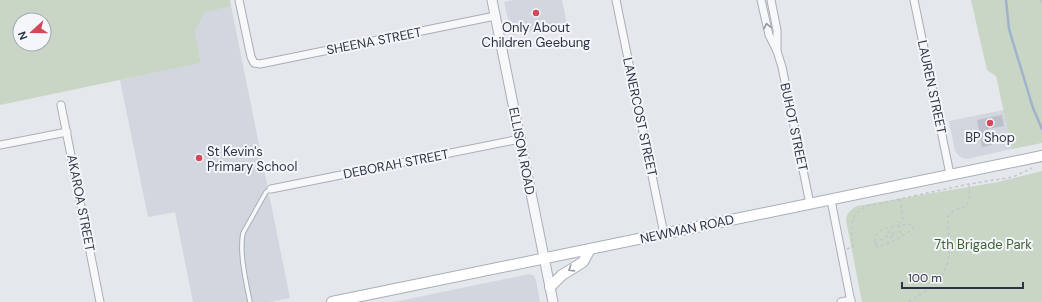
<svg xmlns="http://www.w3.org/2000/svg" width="1042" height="302" viewBox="0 0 1042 302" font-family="'DM Sans',sans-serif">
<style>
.built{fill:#d2d6de}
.green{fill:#c9d6c5;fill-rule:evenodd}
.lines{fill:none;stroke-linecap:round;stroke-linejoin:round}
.stream{stroke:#9fb4cc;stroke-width:2.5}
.building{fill:#bbc0ca}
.service-casing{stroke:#a9aeb7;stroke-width:5.5}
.minor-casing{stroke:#a9aeb7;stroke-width:9}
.tertiary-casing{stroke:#a9aeb7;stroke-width:11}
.secondary-casing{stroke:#a9aeb7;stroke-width:12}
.path{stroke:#c2c5cb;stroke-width:1.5;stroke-dasharray:3 3;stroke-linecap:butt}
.service{stroke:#f7f8fa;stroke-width:3.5}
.minor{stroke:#f7f8fa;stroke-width:7}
.tertiary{stroke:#f7f8fa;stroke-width:9}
.secondary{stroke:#fff;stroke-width:10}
.oneway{stroke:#9196a0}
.oneway2{stroke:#959aa2}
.poi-dot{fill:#d1495b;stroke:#f4f6f9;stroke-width:1.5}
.labels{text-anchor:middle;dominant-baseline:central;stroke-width:4;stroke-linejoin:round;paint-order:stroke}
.poi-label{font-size:13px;fill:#2b3445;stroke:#f4f6f9}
.street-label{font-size:13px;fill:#2b3445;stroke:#f4f6f9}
.park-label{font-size:13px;fill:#3f6138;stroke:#f4f6f9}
</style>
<rect width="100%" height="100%" fill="#e4e7ec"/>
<!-- built -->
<g class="built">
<path d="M513 0H562L567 24 512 35 504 2Z"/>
<path d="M231 6 290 298 270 302H193L175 212 148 217 120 80 201 63 195 32 204 13Z"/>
<path d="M1004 110 1012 149 967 159 962 158 958 155 955 151 949 121Z"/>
<path d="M530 274 534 276 536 280 540 302H394Z"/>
</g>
<!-- green -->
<g class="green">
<path d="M0 0H230L231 6 204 13 195 32 201 63 0 105ZM20 20H44V44H20Z"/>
<path d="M971 0H1042V143L1012 149 996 76 987 70Z"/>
<path d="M1042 171V302H862L846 220C847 213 850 210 857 206L998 182Z"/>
</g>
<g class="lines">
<!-- stream -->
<path class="stream" d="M1006 0 1009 29 1033 108 1042 129"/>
</g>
<!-- building -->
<path class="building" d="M1002 115 1004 126 988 129 992 145 982 147 977 120Z"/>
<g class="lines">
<defs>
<path id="service" d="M250 302C246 282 239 252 243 233L266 192 271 189"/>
<g id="minor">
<path d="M239 0 251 57 254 63 260 64 495 16"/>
<path d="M616 0 664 234"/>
<path d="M761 0 769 35 777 51 782 67 810 204"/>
<path d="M771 0 777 30V51"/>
<path d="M914 0 950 174"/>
<path d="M61 105 100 302"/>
<path d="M0 145 67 132"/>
<path d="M271 189 520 139"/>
<path d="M831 200 851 302"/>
<path d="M841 302 851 300"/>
</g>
<path id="tertiary" d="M492 0 553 302"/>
<g id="secondary">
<path d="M550 287 562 275 583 262 590 249"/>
<path d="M332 302 1042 156"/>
</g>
</defs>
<!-- service casing -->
<use href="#service" class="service-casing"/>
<!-- minor casing -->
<use href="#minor" class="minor-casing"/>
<!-- tertiary casing -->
<use href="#tertiary" class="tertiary-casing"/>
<!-- secondary casing -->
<use href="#secondary" class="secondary-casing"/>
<!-- path -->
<g class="path">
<path d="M1041 0 1042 5"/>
<path d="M900 199 903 220 902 222 898 223 902 236"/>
<path d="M908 224 912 225 913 229 896 240 881 246 878 247 875 244C874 225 895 227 908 224Z"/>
<circle cx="889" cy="235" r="3"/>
<path d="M892 234 900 231"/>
<path d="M875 244 886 236"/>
<path d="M847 249 853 247C851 229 848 215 867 206L969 184 1013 177 1032 168"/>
<path d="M909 302C917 296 931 289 937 282 955 261 947 242 948 217L953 211 967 206 970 195 969 184"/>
</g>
<!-- service -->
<use href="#service" class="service"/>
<!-- minor -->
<use href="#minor" class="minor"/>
<!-- tertiary -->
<use href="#tertiary" class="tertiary"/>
<!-- secondary -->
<use href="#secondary" class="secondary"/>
</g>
<!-- one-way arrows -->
<defs><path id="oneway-chevron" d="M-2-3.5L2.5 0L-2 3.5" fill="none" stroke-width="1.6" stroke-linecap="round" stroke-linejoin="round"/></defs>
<use class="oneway" href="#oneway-chevron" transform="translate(767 26) rotate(-102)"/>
<use class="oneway2" href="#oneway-chevron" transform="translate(571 269) rotate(148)"/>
<!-- markers -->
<g class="poi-dot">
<circle cx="536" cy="13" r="4"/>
<circle cx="990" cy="123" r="4"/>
<circle cx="199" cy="158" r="4"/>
</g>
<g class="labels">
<!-- poi labels -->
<g class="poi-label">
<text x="536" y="27">Only About<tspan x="536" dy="15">Children Geebung</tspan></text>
<text x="990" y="137">BP Shop</text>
<text x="207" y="151" text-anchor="start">St Kevin's<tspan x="207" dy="15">Primary School</tspan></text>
</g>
<!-- street labels -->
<g class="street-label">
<text transform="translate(374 41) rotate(-11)">SHEENA STREET</text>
<text transform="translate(932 87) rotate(78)">LAUREN STREET</text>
<text transform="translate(640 117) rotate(78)">LANERCOST STREET</text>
<text transform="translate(794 127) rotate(78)">BUHOT STREET</text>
<text transform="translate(522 151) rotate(79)">ELLISON ROAD</text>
<text transform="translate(396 164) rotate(-11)">DEBORAH STREET</text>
<text transform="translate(81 203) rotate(79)">AKAROA STREET</text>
<text transform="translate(687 229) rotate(-12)">NEWMAN ROAD</text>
</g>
<!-- park labels -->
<g class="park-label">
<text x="983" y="244">7th Brigade Park</text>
</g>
</g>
<!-- north arrow -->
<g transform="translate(32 32) rotate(249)"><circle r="19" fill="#f4f6f9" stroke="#a4a8b1"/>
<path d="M0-3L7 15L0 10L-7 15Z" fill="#d1495b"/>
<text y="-6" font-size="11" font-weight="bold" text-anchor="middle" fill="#2b3445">N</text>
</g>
<!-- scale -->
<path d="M902 282v6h121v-6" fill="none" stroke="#2b3445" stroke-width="2"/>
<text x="908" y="282" font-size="12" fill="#2b3445" stroke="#f4f6f9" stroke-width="3" paint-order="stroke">100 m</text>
</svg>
